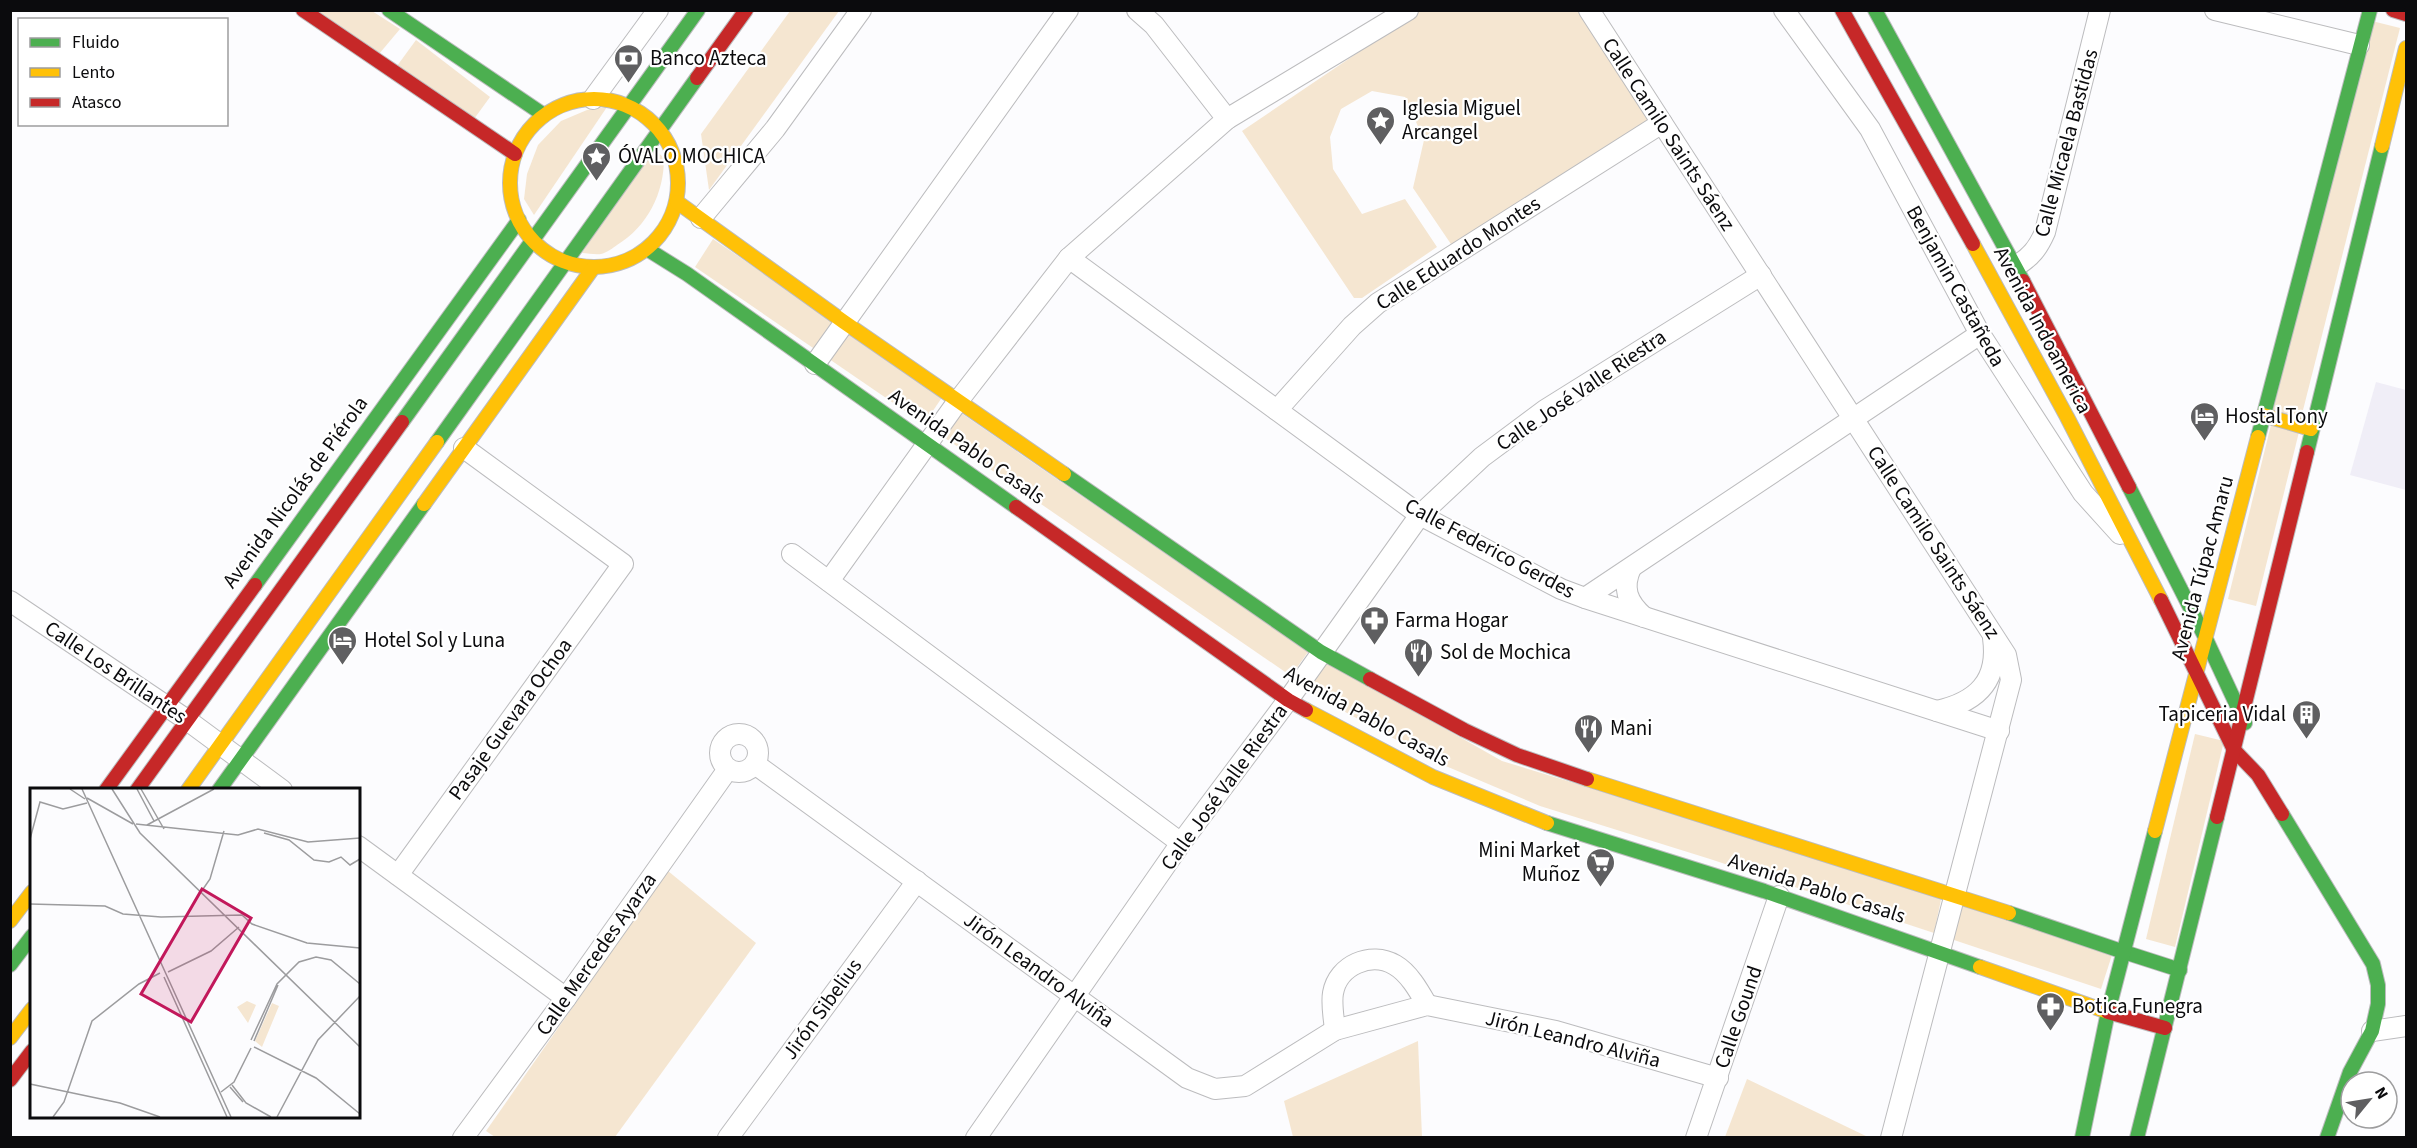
<svg xmlns="http://www.w3.org/2000/svg" width="2417" height="1148" viewBox="0 0 2417 1148" font-family="'Source Sans 3',sans-serif">
<style>
.built{fill:#f0eef7}
.green{fill:#f5e6d1}
.lines{fill:none;stroke-linecap:round;stroke-linejoin:round}
.street-casing{stroke:#bcbcbe;stroke-width:22}
.fast-casing{stroke:#bcbcbe;stroke-width:16}
.slow-casing{stroke:#bcbcbe;stroke-width:16}
.jam-casing{stroke:#bcbcbe;stroke-width:16}
.street{stroke:#fff;stroke-width:20}
.fast{stroke:#4caf50;stroke-width:14}
.slow{stroke:#ffc107;stroke-width:14}
.jam{stroke:#c62828;stroke-width:14}
.labels{text-anchor:middle;dominant-baseline:central;stroke-width:4.5;stroke-linejoin:round;paint-order:stroke}
.poi-label{font-size:21px;fill:#0b0b0d;stroke:#fff;text-anchor:start}
.street-label{font-size:21px;fill:#0b0b0d;stroke:#fff}
.inset-road{fill:none;stroke:#9c9c9e;stroke-width:1.5}
.view{fill:#c2185b;fill-opacity:0.15;stroke:#c2185b;stroke-width:3}
.inset-edge{fill:none;stroke:#0b0b0d;stroke-width:3}
</style>
<rect width="100%" height="100%" fill="#fcfcfe"/>
<!-- built -->
<path class="built" d="M2376 382 2406 390V490L2350 475Z"/>
<!-- green -->
<g class="green">
<path d="M1421 10 1585 11 1658 118 1457 253 1413 188 1424 140 1405 97 1372 91 1341 109 1330 137 1333 169 1362 214 1405 199 1437 247 1362 298H1354L1242 131Z"/>
<path d="M315 11H372L400 29 379 54Z"/>
<path d="M790 11H839L709 190 701 134Z"/>
<path d="M2372 21 2400 28 2301 418 2273 411Z"/>
<path d="M416 40 490 97 474 119 397 66Z"/>
<path d="M607 107 534 215 524 199 527 174 538 145 561 121 587 110Z"/>
<path d="M653 148 664 158C664 193 648 226 617 245 613 248 606 253 601 254 595 255 588 253 582 253Z"/>
<path d="M713 239 943 396 924 424 695 267Z"/>
<path d="M961 413 1308 652 1291 676 945 438Z"/>
<path d="M2271 425 2299 432 2256 606 2228 599Z"/>
<path d="M1322 659 1502 761 1942 895 1934 933 1710 859 1540 806 1441 764 1301 688Z"/>
<path d="M2195 734 2224 741 2175 947 2146 939Z"/>
<path d="M668 871 756 943 615 1137H495L486 1131Z"/>
<path d="M1960 904 2112 955 2101 989 1948 938Z"/>
<path d="M1418 1041 1422 1137H1293L1284 1101Z"/>
<path d="M1747 1079 1868 1137H1725Z"/>
</g>
<g class="lines">
<defs>
<g id="street">
<path d="M1137 10 1154 25 1227 119"/>
<path d="M1589 10 2006 655 2011 680 1891 1138"/>
<path d="M1784 10 1870 129 1980 334 2083 493 2120 534"/>
<path d="M2215 10 2359 45"/>
<path d="M593 99 658 10"/>
<path d="M701 218 775 129 861 10"/>
<path d="M1069 258 1420 515 1561 589 1585 598 1999 731"/>
<path d="M2016 266C2031 257 2038 248 2045 232L2100 10"/>
<path d="M815 364 1068 10"/>
<path d="M1277 410 1352 326 1378 303 1662 123"/>
<path d="M792 554 1181 843"/>
<path d="M1631 568C1622 588 1627 602 1644 617"/>
<path d="M829 581 958 401 1069 258 1227 119 1408 10"/>
<path d="M1585 598 1980 334"/>
<path d="M10 601 187 720 282 790"/>
<path d="M1937 711C1977 702 1999 681 1993 638"/>
<circle cx="739" cy="753" r="19"/>
<path d="M755 764 1187 1078 1215 1089 1245 1086 1335 1030 1427 1005 1556 1031 1718 1078"/>
<path d="M358 846 566 998"/>
<path d="M398 875 623 564 464 448"/>
<path d="M1335 1030C1334 1019 1331 1004 1333 993 1338 965 1371 951 1395 965 1409 973 1419 991 1427 1005"/>
<path d="M2372 1031 2406 1026"/>
<path d="M463 1138 566 998 728 769"/>
<path d="M728 1138 917 881"/>
<path d="M976 1138 1181 843 1288 700 1420 515 1482 457 1545 410 1761 275"/>
<path d="M1696 1138 1779 896"/>
</g>
<g id="fast">
<path d="M389 10 544 115"/>
<path d="M1875 10 2023 281"/>
<path d="M647 249 687 274 1016 507"/>
<path d="M402 422 698 10"/>
<path d="M2258 437 2370 10"/>
<path d="M437 442 697 78"/>
<path d="M2307 452 2382 146"/>
<path d="M1064 474 1321 652 1370 679"/>
<path d="M2129 487 2205 637 2245 723"/>
<path d="M255 585 519 220"/>
<path d="M219 790 424 504"/>
<path d="M2282 814 2373 964 2378 985V1004L2372 1031 2350 1072 2327 1138"/>
<path d="M1547 823 1764 891 1980 967"/>
<path d="M2009 913 2124 952"/>
<path d="M2124 952 2180 970"/>
<path d="M10 965 32 936"/>
<path d="M2082 1138 2108 1012 2155 831"/>
<path d="M2137 1138 2217 817"/>
</g>
<g id="slow">
<circle cx="594" cy="183" r="84"/>
<path d="M2382 146 2406 48"/>
<path d="M677 202 844 322 1064 474"/>
<path d="M1973 244 2067 417 2161 600"/>
<path d="M2263 415 2311 429"/>
<path d="M424 504 593 268"/>
<path d="M1306 710 1433 777 1547 823"/>
<path d="M1587 779 2009 913"/>
<path d="M188 790 437 442"/>
<path d="M2155 831 2258 437"/>
<path d="M10 921 32 892"/>
<path d="M1980 967 2108 1012"/>
<path d="M10 1038 32 1009"/>
</g>
<g id="jam">
<path d="M303 10 515 154"/>
<path d="M1842 10 1973 244"/>
<path d="M2393 10 2406 14"/>
<path d="M697 78 746 10"/>
<path d="M2023 281 2129 487"/>
<path d="M1016 507 1288 700 1306 710"/>
<path d="M2161 600 2234 750 2258 775 2282 814"/>
<path d="M1370 679 1464 730 1517 755 1587 779"/>
<path d="M106 790 255 585"/>
<path d="M137 790 402 422"/>
<path d="M2217 817 2307 452"/>
<path d="M2108 1012 2165 1028"/>
<path d="M10 1080 32 1051"/>
</g>
</defs>
<!-- street casing -->
<use href="#street" class="street-casing"/>
<!-- fast casing -->
<use href="#fast" class="fast-casing"/>
<!-- slow casing -->
<use href="#slow" class="slow-casing"/>
<!-- jam casing -->
<use href="#jam" class="jam-casing"/>
<!-- street -->
<use href="#street" class="street"/>
<!-- fast -->
<use href="#fast" class="fast"/>
<!-- slow -->
<use href="#slow" class="slow"/>
<!-- jam -->
<use href="#jam" class="jam"/>
</g>
<!-- icons -->
<defs>
<symbol id="bank-pin" viewBox="-11 -11 22 30"><path d="M0 17L-7.5 6A9.5 9.5 0 1 1 7.5 6Z" fill="#5f5f61" stroke="#fff"/><path d="M-6-4H6V4H-6ZM0-2.3a2.3 2.3 0 1 0 0 4.6a2.3 2.3 0 1 0 0-4.6Z" fill="#fff"/></symbol>
<symbol id="sight-pin" viewBox="-11 -11 22 30"><path d="M0 17L-7.5 6A9.5 9.5 0 1 1 7.5 6Z" fill="#5f5f61" stroke="#fff"/><path d="M0-6L1.8-2.2L6-1.7L2.9 1.2L3.7 5.4L0 3.3L-3.7 5.4L-2.9 1.2L-6-1.7L-1.8-2.2Z" fill="#fff"/></symbol>
<symbol id="hotel-pin" viewBox="-11 -11 22 30"><path d="M0 17L-7.5 6A9.5 9.5 0 1 1 7.5 6Z" fill="#5f5f61" stroke="#fff"/><path d="M-6-4.5h1.5V1H6V5H4.5V3h-9V5H-6ZM-4 0a1.8 1.8 0 1 1 3.6 0ZM.5 0V-2.5h3Q6-2.5 6 0Z" fill="#fff"/></symbol>
<symbol id="pharmacy-pin" viewBox="-11 -11 22 30"><path d="M0 17L-7.5 6A9.5 9.5 0 1 1 7.5 6Z" fill="#5f5f61" stroke="#fff"/><path d="M-2-6h4v4h4v4h-4v4h-4v-4h-4v-4h4Z" fill="#fff"/></symbol>
<symbol id="restaurant-pin" viewBox="-11 -11 22 30"><path d="M0 17L-7.5 6A9.5 9.5 0 1 1 7.5 6Z" fill="#5f5f61" stroke="#fff"/><path d="M-5-6h1v4h1v-4h1v4h1v-4h1v5L-1.5 .5V6h-2V.5L-5-1ZM5-6V6H3V1.5H1.5Q1.5-4 5-6Z" fill="#fff"/></symbol>
<symbol id="building-pin" viewBox="-11 -11 22 30"><path d="M0 17L-7.5 6A9.5 9.5 0 1 1 7.5 6Z" fill="#5f5f61" stroke="#fff"/><path d="M-4-6H4V6H1V3H-1V6H-4ZM-2.5-4.3h1.7v1.8h-1.7ZM.8-4.3h1.7v1.8H.8ZM-2.5-1h1.7V.8h-1.7ZM.8-1h1.7V.8H.8Z" fill="#fff"/></symbol>
<symbol id="supermarket-pin" viewBox="-11 -11 22 30"><path d="M0 17L-7.5 6A9.5 9.5 0 1 1 7.5 6Z" fill="#5f5f61" stroke="#fff"/><path d="M-6-5.5h2.5l.6 2H6L4.5 2H-2.5L-4.4-4H-6ZM-1.5 3.2a1.3 1.3 0 1 0 .1 0ZM3 3.2a1.3 1.3 0 1 0 .1 0Z" fill="#fff"/></symbol>
</defs>
<g fill-rule="evenodd">
<use href="#bank-pin" x="612" y="42" width="33" height="45"/>
<use href="#sight-pin" x="1364" y="104" width="33" height="45"/>
<use href="#sight-pin" x="580" y="140" width="33" height="45"/>
<use href="#hotel-pin" x="2188" y="400" width="33" height="45"/>
<use href="#pharmacy-pin" x="1358" y="604" width="33" height="45"/>
<use href="#hotel-pin" x="326" y="624" width="33" height="45"/>
<use href="#restaurant-pin" x="1402" y="636" width="33" height="45"/>
<use href="#building-pin" x="2290" y="698" width="33" height="45"/>
<use href="#restaurant-pin" x="1572" y="712" width="33" height="45"/>
<use href="#supermarket-pin" x="1584" y="846" width="33" height="45"/>
<use href="#pharmacy-pin" x="2034" y="990" width="33" height="45"/>
</g>
<g class="labels">
<!-- poi labels -->
<g class="poi-label">
<text x="650" y="58">Banco Azteca</text>
<text x="1402" y="108">Iglesia Miguel<tspan x="1402" dy="24">Arcangel</tspan></text>
<text x="618" y="156">ÓVALO MOCHICA</text>
<text x="2225" y="416">Hostal Tony</text>
<text x="1395" y="620">Farma Hogar</text>
<text x="364" y="640">Hotel Sol y Luna</text>
<text x="1440" y="652">Sol de Mochica</text>
<text x="2286" y="714" text-anchor="end">Tapiceria Vidal</text>
<text x="1610" y="728">Mani</text>
<text x="1580" y="850" text-anchor="end">Mini Market<tspan x="1580" dy="24">Muñoz</tspan></text>
<text x="2072" y="1006">Botica Funegra</text>
</g>
<!-- street labels -->
<g class="street-label">
<text transform="translate(1669 134) rotate(57)">Calle Camilo Saints Sáenz</text>
<text transform="translate(2066 143) rotate(-75)">Calle Micaela Bastidas</text>
<text transform="translate(1458 253) rotate(-33)">Calle Eduardo Montes</text>
<text transform="translate(1956 286) rotate(61)">Benjamin Castañeda</text>
<text transform="translate(2043 330) rotate(62)">Avenida Indoamerica</text>
<text transform="translate(1581 390) rotate(-34)">Calle José Valle Riestra</text>
<text transform="translate(967 446) rotate(35)">Avenida Pablo Casals</text>
<text transform="translate(295 492) rotate(-54)">Avenida Nicolás de Piérola</text>
<text transform="translate(1934 542) rotate(57)">Calle Camilo Saints Sáenz</text>
<text transform="translate(1490 548) rotate(28)">Calle Federico Gerdes</text>
<text transform="translate(2202 568) rotate(-75)">Avenida Túpac Amaru</text>
<text transform="translate(116 672) rotate(34)">Calle Los Brillantes</text>
<text transform="translate(1367 716) rotate(29)">Avenida Pablo Casals</text>
<text transform="translate(510 719) rotate(-54)">Pasaje Guevara Ochoa</text>
<text transform="translate(1224 787) rotate(-54)">Calle José Valle Riestra</text>
<text transform="translate(1817 888) rotate(18)">Avenida Pablo Casals</text>
<text transform="translate(596 954) rotate(-55)">Calle Mercedes Ayarza</text>
<text transform="translate(1039 970) rotate(36)">Jirón Leandro Alviña</text>
<text transform="translate(822 1009) rotate(-54)">Jirón Sibelius</text>
<text transform="translate(1738 1017) rotate(-71)">Calle Gound</text>
<text transform="translate(1573 1039) rotate(14)">Jirón Leandro Alviña</text>
</g>
</g>
<!-- overview -->
<g transform="translate(30 788)">
<rect width="330" height="330" fill="#fcfcfe"/>
<path d="M217 213 226 217 218 235 207 219ZM242 215 249 218 232 259 225 253Z" fill="#f5e6d1"/>
<path class="inset-road" d="M40 1 55 11M52 1 201 329M82 1 110 45 330 259M107 1 124 33M111 1 134 41M57 10 103 36M106 36 208 47 228 41 278 54 330 50M117 37 184 1M234 45 259 52 284 72 299 74 311 69 320 77 330 71M0 51 10 14 33 21 57 15M171 104 180 91 194 43M0 116 75 118 93 126 131 129 212 127 222 136 277 155 330 160M138 184 181 163 209 139M134 189 197 329M221 252 247 196 269 174 286 169 301 172 330 196M224 253 248 197M224 259 286 290 330 326M0 296 90 315 130 329M202 297 216 315 241 329M200 299 213 314M191 304 204 294 221 260M23 329 34 314 62 233 109 196 130 185M247 329 288 252 330 208"/>
<path class="view" d="M172 101 221 130 161 234 111 206Z"/>
<rect width="330" height="330" class="inset-edge"/>
</g>
<!-- border -->
<rect width="2417" height="1148" fill="none" stroke="#0b0b0d" stroke-width="24"/>
<!-- legend -->
<rect x="18" y="18" width="210" height="108" fill="#ffffff" stroke="#9d9d9e" stroke-width="1.5"/>
<rect x="30" y="38" width="30" height="9" fill="#4caf50" stroke="#9d9d9e" stroke-width="1.5"/>
<text x="72" y="48" font-size="18" fill="#0b0b0d">Fluido</text>
<rect x="30" y="68" width="30" height="9" fill="#ffc107" stroke="#9d9d9e" stroke-width="1.5"/>
<text x="72" y="78" font-size="18" fill="#0b0b0d">Lento</text>
<rect x="30" y="98" width="30" height="9" fill="#c62828" stroke="#9d9d9e" stroke-width="1.5"/>
<text x="72" y="108" font-size="18" fill="#0b0b0d">Atasco</text>
<!-- north arrow -->
<g transform="translate(2369 1100) rotate(60)"><circle r="28" fill="#ffffff" stroke="#9d9d9e" stroke-width="1.5"/>
<path d="M0-4.5L10 22L0 15L-10 22Z" fill="#5f5f61"/>
<text y="-9" font-size="16" font-weight="bold" text-anchor="middle" fill="#0b0b0d">N</text>
</g>
</svg>
